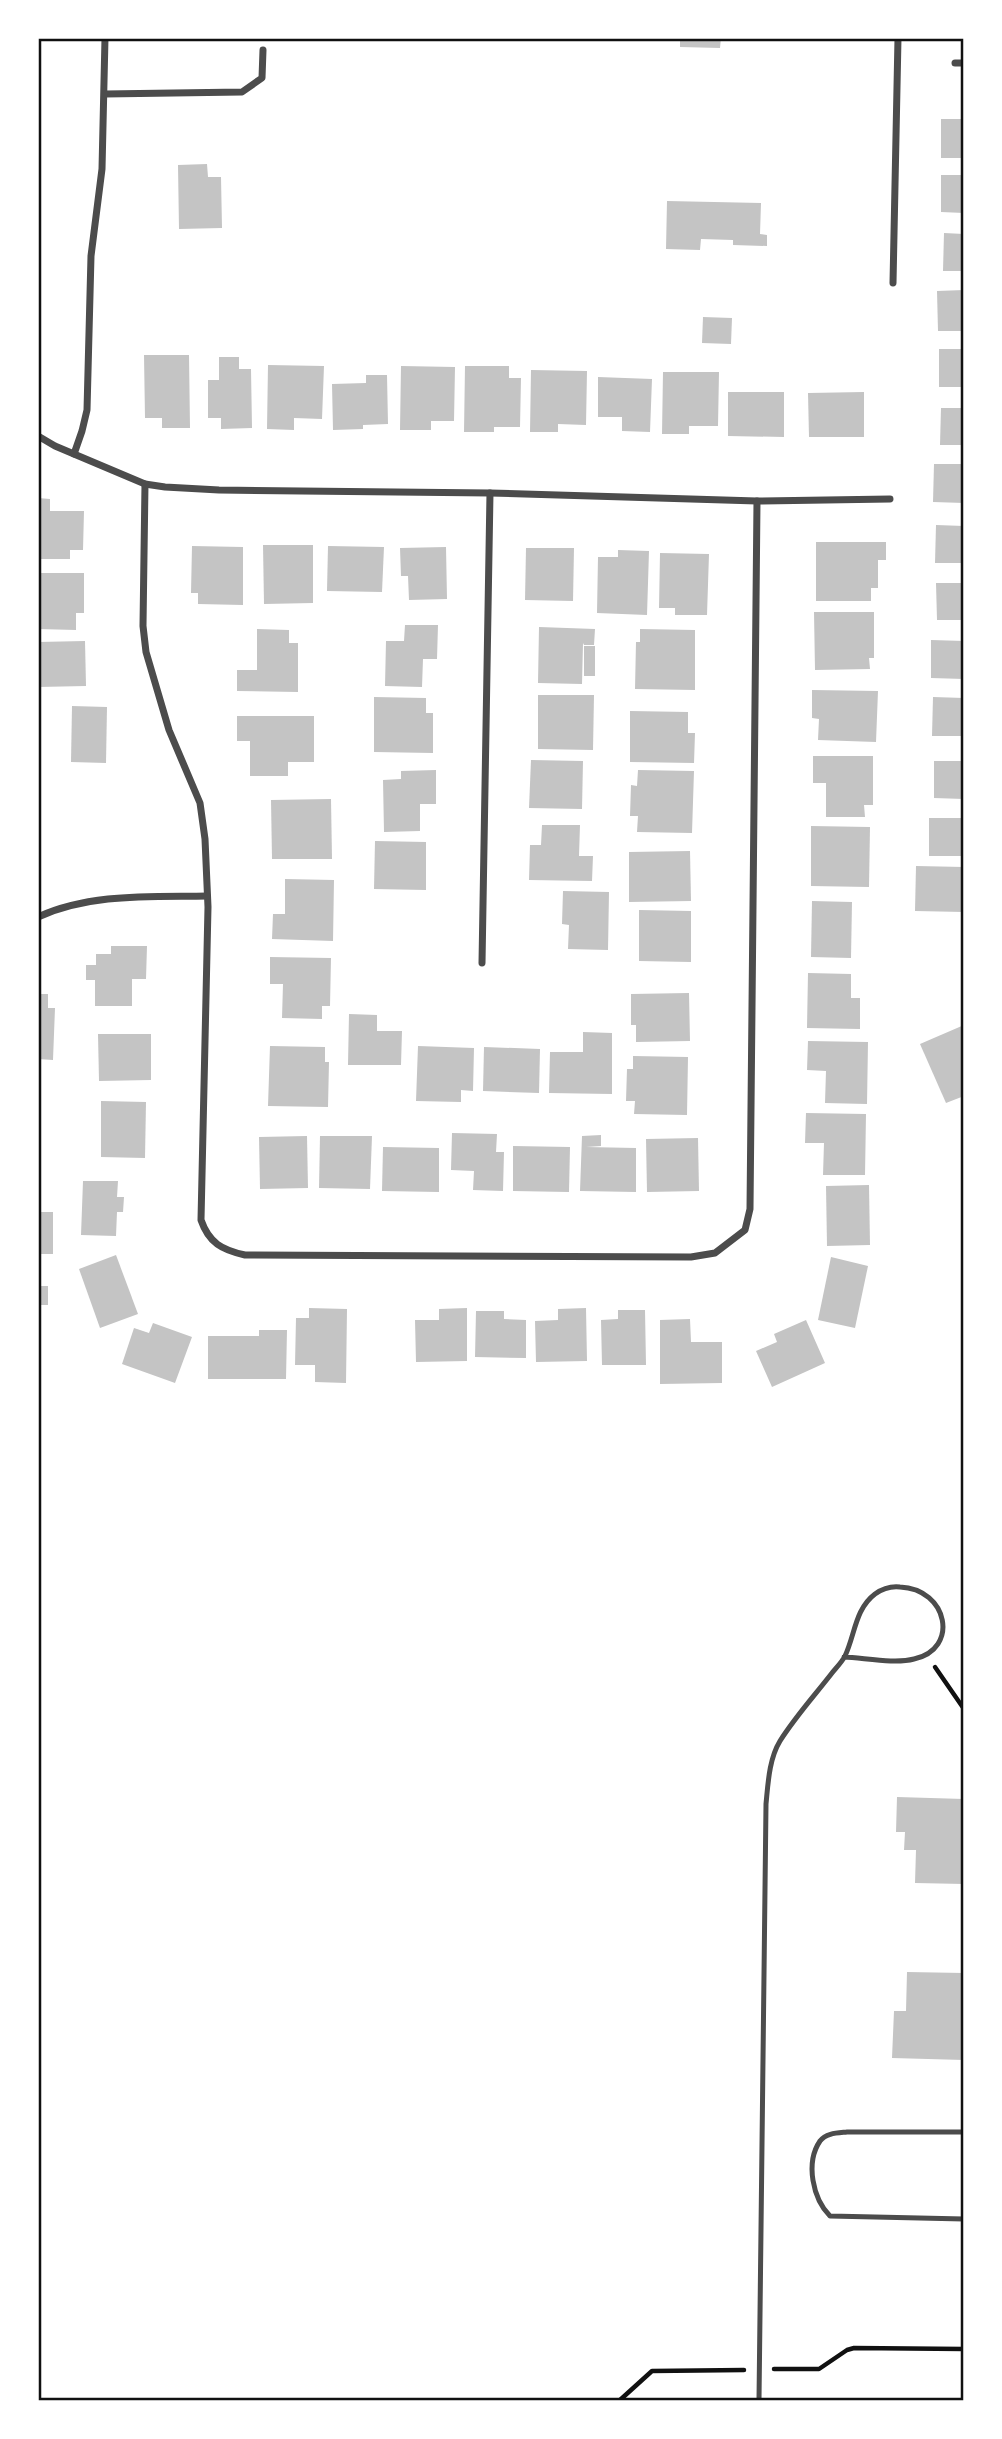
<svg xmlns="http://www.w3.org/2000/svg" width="1002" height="2439" viewBox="0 0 1002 2439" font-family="Roboto,sans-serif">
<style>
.building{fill:#c4c4c4}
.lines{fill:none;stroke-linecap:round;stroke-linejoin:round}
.path{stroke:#111;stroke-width:4.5}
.service{stroke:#4c4c4c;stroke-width:5}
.minor{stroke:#4c4c4c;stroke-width:7}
.neatline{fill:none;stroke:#111;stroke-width:2.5}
</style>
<rect width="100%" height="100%" fill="#fff"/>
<!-- building -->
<g class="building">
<path d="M680 38H721L720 48 680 47Z"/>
<rect x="941" y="119" width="23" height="39"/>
<path d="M207 164 208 177H221L222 228 179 229 178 165Z"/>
<path d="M941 175H964V213L941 212Z"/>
<path d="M667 201 761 203 760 234 767 235V246L733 245V240L701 239 700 250 666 249Z"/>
<path d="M944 233 964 234V271H943Z"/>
<path d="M964 290V331H938L937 291Z"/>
<path d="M703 317 732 318 731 344 702 343Z"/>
<rect x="939" y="349" width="25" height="38"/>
<path d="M144 355H189L190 428H162V418H145Z"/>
<path d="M219 357H239V369H251L252 428 221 429V418H208V380H219Z"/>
<path d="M268 365 324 366 322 419 294 418V430L267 429Z"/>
<path d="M401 366 455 367 454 421H431V430H400Z"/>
<path d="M465 366H509V378H521L520 427H494V432H464Z"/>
<path d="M531 370 587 371 586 425 558 424V432H530Z"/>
<path d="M663 372H719L718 426H689V434H662Z"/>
<path d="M366 375H387L388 424 363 425V429L333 430 332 384 366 383Z"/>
<path d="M598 377 652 379 650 432 622 431V417H598Z"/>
<path d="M728 392H784V437L728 436Z"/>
<path d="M864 392V437H809L808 393Z"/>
<path d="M941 408H964V445H940Z"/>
<path d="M934 464H964V503L933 502Z"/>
<path d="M38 498 50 499V511H84L83 550H70V559H38Z"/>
<path d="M936 525 964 526V563H935Z"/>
<path d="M816 542H886V560H878V588H871V601H816Z"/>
<path d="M263 545H313V603L264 604Z"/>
<path d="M192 546 243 547V605L198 604V593H191Z"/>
<path d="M328 546 384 547 382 592 327 591Z"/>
<path d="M446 547 447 599 409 600 408 576H401L400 548Z"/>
<path d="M526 548H574L573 601 525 600Z"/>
<path d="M618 550 649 551 647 615 597 613 598 557H618Z"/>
<path d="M660 553 709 554 707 615H675V608H659Z"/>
<path d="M38 573H84V613H76V630L38 629Z"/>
<path d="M936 583H964V620H937Z"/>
<path d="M814 612H874V658H869L870 669 815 670Z"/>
<path d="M405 625H438L437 659H423L422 687 385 686 386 641H404Z"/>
<path d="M539 627 595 629 594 645H584L583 643 582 684 538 683Z"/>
<path d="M257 629 289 630V643H298V692L237 691V670H257Z"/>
<path d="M640 629 695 630V690L635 689 636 642H640Z"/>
<path d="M931 640 964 641V679L931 678Z"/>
<path d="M85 641 86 686 38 687V642Z"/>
<rect x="584" y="646" width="11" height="30"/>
<path d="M812 690 878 691 876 742 818 740 819 719 812 718Z"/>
<path d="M538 695H594L593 750 538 749Z"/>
<path d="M374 697 426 698V713H433V753L374 752Z"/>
<path d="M933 697 964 698V736H932Z"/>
<path d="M72 706 107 707 106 763 71 762Z"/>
<path d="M630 711 688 712V733H695L694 763 630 762Z"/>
<path d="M237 716H314V762H288V776H250V741H237Z"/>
<path d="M813 756H873V805H864L865 817H826V783H813Z"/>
<path d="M531 760 583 761 582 809 529 808Z"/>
<path d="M934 761H964V799L934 798Z"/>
<path d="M436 770V804H420V831L384 832 383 780 401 779V771Z"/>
<path d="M638 770 694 771 692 833 637 832 638 816H630L631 785 637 786Z"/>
<path d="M331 799 332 859H272L271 800Z"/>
<rect x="929" y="818" width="35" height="38"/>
<path d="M542 825H580L579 856H593L592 881 529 880 530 845H541Z"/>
<path d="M811 826 870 827 869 887 811 886Z"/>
<path d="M375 841 426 842V890L374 889Z"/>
<path d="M690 851 691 901 629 902V852Z"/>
<path d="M916 866 964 867V912L915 911Z"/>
<path d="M285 879 334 880 333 941 272 939 273 914H285Z"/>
<path d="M563 891 609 892 608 950 568 949 569 925 562 924Z"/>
<path d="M812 901 852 902 851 958 811 957Z"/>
<path d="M639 910 691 911V962L639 961Z"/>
<path d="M111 946H147L146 979H132V1006H95V980H86V965H96V954H111Z"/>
<path d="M270 957 331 958 330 1006H322V1019L282 1018 283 984H270Z"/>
<path d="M808 973 851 974V998H860V1029L807 1028Z"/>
<path d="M689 993 690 1041 636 1042V1025H631V994Z"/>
<path d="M38 994H48V1008H55L53 1060 38 1059Z"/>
<path d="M349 1014 377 1015V1031H402L401 1065H348Z"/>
<path d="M964 1025V1096L946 1103 920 1044Z"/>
<path d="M583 1032 612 1033V1094L549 1093 550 1052H583Z"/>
<path d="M98 1034H151V1080L99 1081Z"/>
<path d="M808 1041 868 1042 867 1104 825 1103 826 1071 807 1070Z"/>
<path d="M270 1046 325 1047V1062H329L328 1107 268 1106Z"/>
<path d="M418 1046 474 1048 473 1091 461 1090V1102L416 1101Z"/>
<path d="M484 1047 540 1049 539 1093 483 1091Z"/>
<path d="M633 1056 688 1057 687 1115 634 1114 635 1101H626L627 1069H633Z"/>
<path d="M101 1101 146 1102 145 1158 101 1157Z"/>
<path d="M806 1113 866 1114 865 1175H823L824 1143H805Z"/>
<path d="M452 1133 497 1134 496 1152H504L503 1191 473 1190 474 1171 451 1170Z"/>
<path d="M601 1135V1146L586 1147 636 1148V1192L580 1191 582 1136Z"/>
<path d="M307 1136 308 1188 260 1189 259 1137Z"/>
<path d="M320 1136H372L370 1189 319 1188Z"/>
<path d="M698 1138 699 1191 647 1192 646 1139Z"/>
<path d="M513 1146 570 1147 569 1192 513 1191Z"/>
<path d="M383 1147 439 1148V1192L382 1191Z"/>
<path d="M83 1181H118L117 1197H124L123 1212H117L116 1236 81 1235Z"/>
<path d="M869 1185 870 1245 827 1246 826 1186Z"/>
<rect x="38" y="1212" width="15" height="42"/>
<path d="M116 1255 138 1314 100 1328 79 1269Z"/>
<path d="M831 1257 868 1266 855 1328 818 1320Z"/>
<rect x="38" y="1286" width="10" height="19"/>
<path d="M309 1308 347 1309 346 1383 315 1382V1365H295L296 1318H309Z"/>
<path d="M467 1308V1361L416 1362 415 1320H439V1309Z"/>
<path d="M586 1308 587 1361 536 1362 535 1321 558 1320V1309Z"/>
<path d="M618 1310H645L646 1365H602L601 1320 618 1319Z"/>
<path d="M476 1311H504V1319L526 1320V1358L475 1357Z"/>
<path d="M690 1319 691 1342H722V1383L660 1384V1320Z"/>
<path d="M806 1320 825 1363 772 1387 756 1351 777 1342 774 1334Z"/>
<path d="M153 1323 192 1337 175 1383 122 1364 134 1328 149 1333Z"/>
<path d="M259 1330H287L286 1379H208V1336H259Z"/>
<path d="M897 1797 964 1799V1884L915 1883 916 1850H904L905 1832H896Z"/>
<path d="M907 1972 964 1973V2060L892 2058 894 2011H906Z"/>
</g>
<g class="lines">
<!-- path -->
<g class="path">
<path d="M935 1667 964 1709"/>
<path d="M774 2369H819L847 2350 854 2348 964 2349"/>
<path d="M620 2400 652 2371 744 2370"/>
</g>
<!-- service -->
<g class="service">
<path d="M964 2132H847C837 2133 826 2133 820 2141 805 2163 813 2199 830 2216L964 2219"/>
<path d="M759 2400 766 1804C768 1784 769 1759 780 1741 795 1717 815 1695 832 1673 836 1668 842 1662 845 1656 855 1635 855 1609 875 1594 882 1589 891 1586 900 1587 948 1589 960 1649 914 1659 895 1664 865 1658 844 1657"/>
</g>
<!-- minor -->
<g class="minor">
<path d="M955 63H964"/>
<path d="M105 94 242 92 262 78 263 50"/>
<path d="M893 283 898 38"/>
<path d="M38 436 55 446 145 484 165 487 219 490 490 493 757 501 890 499"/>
<path d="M74 454 82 431 87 410 91 256 102 169 105 38"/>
<path d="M145 484 143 626 146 652 169 730 200 803 205 839 208 907 201 1220C209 1243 222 1250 245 1255L691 1257 715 1253 745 1230 750 1209 757 501"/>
<path d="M38 917C90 893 151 897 207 896"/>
<path d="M482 963 490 493"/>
</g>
</g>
<!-- border -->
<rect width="1002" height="2439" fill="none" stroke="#ffffff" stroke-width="80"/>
<rect x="40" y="40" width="922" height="2359" class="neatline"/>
</svg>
